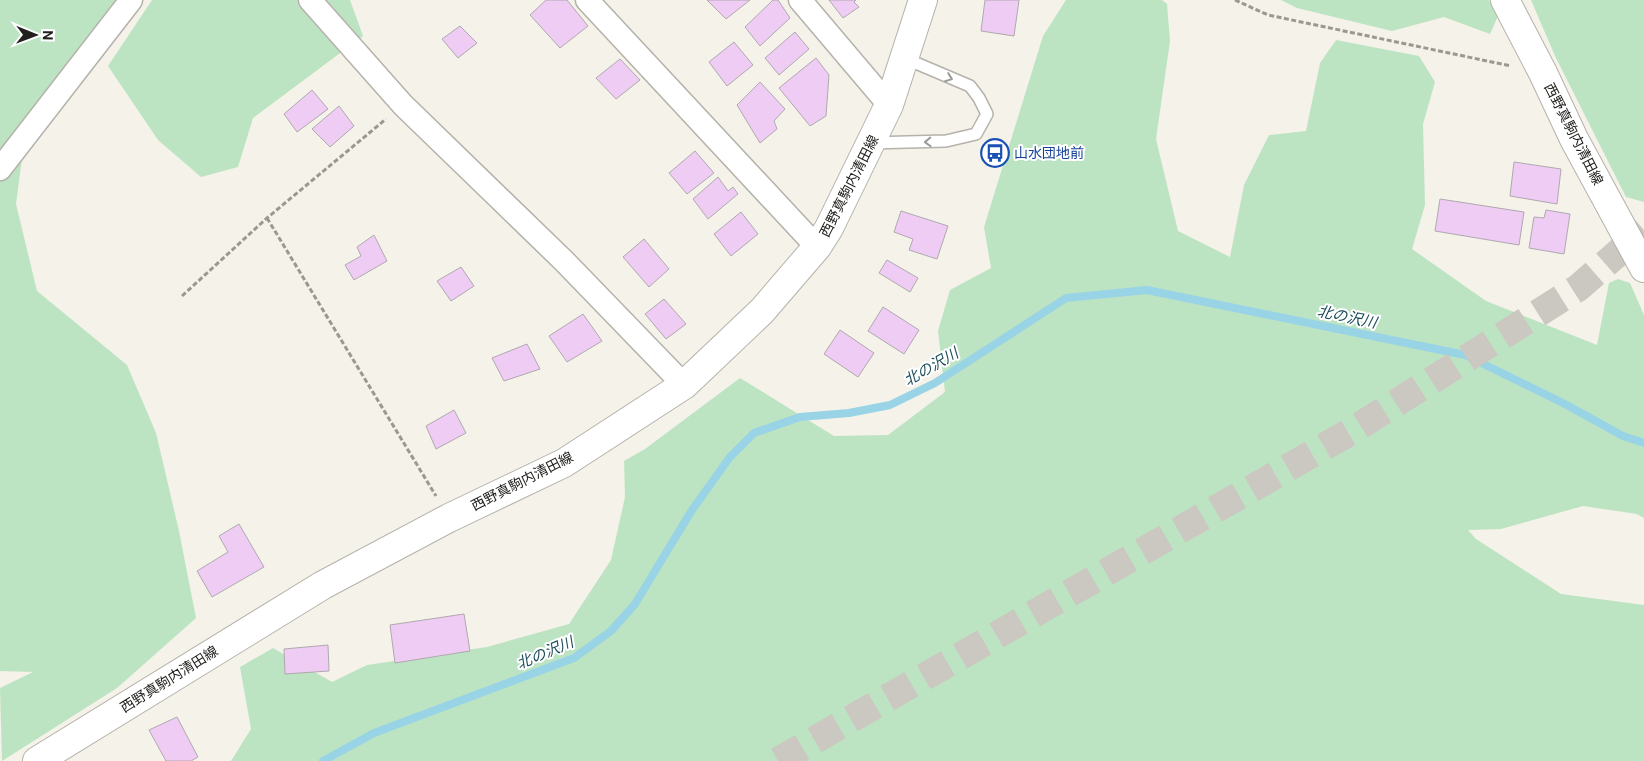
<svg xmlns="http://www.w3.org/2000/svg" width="1644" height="761" viewBox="0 0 1644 761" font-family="Roboto,'Noto Sans JP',sans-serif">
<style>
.green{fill:#bde4c2}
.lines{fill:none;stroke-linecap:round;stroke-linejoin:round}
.stream{stroke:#99d3e6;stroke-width:8}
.building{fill:#efccf3;stroke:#afa9af}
.primary-tunnel{stroke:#cac8c0;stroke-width:28;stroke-dasharray:28 14;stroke-linecap:butt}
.service-casing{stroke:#b4b2aa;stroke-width:14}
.minor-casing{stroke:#b4b2aa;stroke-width:25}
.primary-casing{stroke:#b4b2aa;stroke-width:30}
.path{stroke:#999891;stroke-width:3;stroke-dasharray:5 2.5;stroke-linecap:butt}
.service{stroke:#fff;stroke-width:11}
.minor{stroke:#fff;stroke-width:22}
.primary{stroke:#fff;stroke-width:28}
.oneway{stroke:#9c9b9a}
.labels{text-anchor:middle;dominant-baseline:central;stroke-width:4;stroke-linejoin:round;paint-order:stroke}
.street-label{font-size:14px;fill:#22211e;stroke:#fff}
.transit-label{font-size:14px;fill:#164399;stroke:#fff;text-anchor:start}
.water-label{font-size:15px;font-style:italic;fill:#1c4c5b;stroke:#fff}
</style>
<rect width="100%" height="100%" fill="#f4f2e9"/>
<!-- green -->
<g class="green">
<path d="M0 0H117L22 158 16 204 37 291 127 365 156 433 179 531 196 618 117 688 2 761 0 688 33 672 0 671Z"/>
<path d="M152 0H350L363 36 253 118 238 167 201 177 158 140 108 66Z"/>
<path d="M1066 0H1162L1167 4 1170 41 1156 139 1178 231 1230 257 1244 185 1269 135 1306 131 1320 63 1336 40 1419 56 1435 82 1423 124 1425 205 1412 249 1486 301 1597 345 1609 283 1618 279 1630 283 1644 315V518L1637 514 1583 506 1501 529 1468 530 1476 539 1561 594 1644 605V761H231L251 729 240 667 273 648 332 682 367 665 487 647 569 624 611 560 625 497 624 461 645 449 740 378 834 436 888 435 945 392 938 331 950 290 991 268 984 227 1043 36Z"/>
<path d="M1281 0H1489L1498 16 1490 34 1444 17 1392 31 1297 8Z"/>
<path d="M1531 0H1644V202L1626 197 1555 56Z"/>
</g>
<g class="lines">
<!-- stream -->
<path class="stream" d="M323 761 374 733 574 658 611 631 635 604 692 510 730 457 754 433 800 417 849 413 890 405 935 383 1066 298 1147 290 1465 355 1563 403 1623 436 1644 443"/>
</g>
<!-- building -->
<g class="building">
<path d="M546 0H567L588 26 560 48 530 15Z"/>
<path d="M707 0H750L726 19Z"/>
<path d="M773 0H778L790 18 760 46 745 27Z"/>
<path d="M829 0H856L854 2 859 7 843 18Z"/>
<path d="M985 0H1019L1014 36 981 31Z"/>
<path d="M460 26 477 43 458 58 442 39Z"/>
<path d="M795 32 809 49 779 75 765 58Z"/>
<path d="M734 42 753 65 727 86 709 62Z"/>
<path d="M816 58 829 75 826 116 810 126 779 88Z"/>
<path d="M620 59 640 80 616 99 596 78Z"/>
<path d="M760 82 785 109 774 121 777 129 760 143 737 105Z"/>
<path d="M312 90 328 109 297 132 284 114Z"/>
<path d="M339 106 354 126 330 147 312 129Z"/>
<path d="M695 151 714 173 687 194 669 173Z"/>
<path d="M1514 162 1561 169 1557 204 1510 196Z"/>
<path d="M718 177 728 191 733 187 738 194 708 219 693 199Z"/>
<path d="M1440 199 1524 212 1519 245 1435 231Z"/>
<path d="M1546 210 1570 214 1564 254 1529 248 1534 217 1544 218Z"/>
<path d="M901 211 948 226 937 259 909 250 913 239 894 232Z"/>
<path d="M741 212 758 234 731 256 714 234Z"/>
<path d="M374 235 387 261 354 280 345 265 361 256 357 247Z"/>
<path d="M644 239 669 269 649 287 623 257Z"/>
<path d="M887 260 918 278 910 292 879 273Z"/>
<path d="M461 267 474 286 451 301 437 281Z"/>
<path d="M664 299 686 324 666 339 645 314Z"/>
<path d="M883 307 919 330 904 354 868 331Z"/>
<path d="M583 314 602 341 567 362 549 336Z"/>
<path d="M840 330 874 353 858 377 824 354Z"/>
<path d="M527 344 540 369 504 381 492 358Z"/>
<path d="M454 410 466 433 436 449 426 426Z"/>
<path d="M239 524 264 567 212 597 197 571 228 552 219 536Z"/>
<path d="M464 614 470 651 395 663 390 625Z"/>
<path d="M328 645 329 671 285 674 284 649Z"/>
<path d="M177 717 198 757 191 761H166L149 730Z"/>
</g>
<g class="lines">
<!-- primary-tunnel -->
<path class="primary-tunnel" d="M778 761 1350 432 1578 288 1644 230"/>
<defs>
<path id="service" d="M870 143 946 141 976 134 987 114 979 98 970 86 904 58"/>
<g id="minor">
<path d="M310 0 403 105 565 262 684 385"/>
<path d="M587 0 817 247"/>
<path d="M800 0 889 105"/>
<path d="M0 169 131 0"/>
</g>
<g id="primary">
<path d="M1505 0 1543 73 1574 139 1644 268"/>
<path d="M37 761 323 585 449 518 564 463 684 385 762 311 817 247 829 228 889 105 923 0"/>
</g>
</defs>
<!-- service casing -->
<use href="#service" class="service-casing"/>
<!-- minor casing -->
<use href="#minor" class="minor-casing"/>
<!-- primary casing -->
<use href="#primary" class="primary-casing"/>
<!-- path -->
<g class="path">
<path d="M1235 0 1268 15 1511 66"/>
<path d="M267 218 436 496"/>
<path d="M182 296 267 218 386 119"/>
</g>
<!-- service -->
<use href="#service" class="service"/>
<!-- minor -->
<use href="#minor" class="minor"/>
<!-- primary -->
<use href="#primary" class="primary"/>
</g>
<!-- one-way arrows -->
<defs><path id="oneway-chevron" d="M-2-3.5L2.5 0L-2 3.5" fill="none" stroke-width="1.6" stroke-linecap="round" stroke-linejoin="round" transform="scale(1.25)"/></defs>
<g class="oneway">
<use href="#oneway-chevron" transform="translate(949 78) rotate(21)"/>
<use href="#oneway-chevron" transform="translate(928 142) rotate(178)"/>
</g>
<!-- icons -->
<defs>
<symbol id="bus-ring" viewBox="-11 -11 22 22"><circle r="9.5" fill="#fff" stroke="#1a4fb4" stroke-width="1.5"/><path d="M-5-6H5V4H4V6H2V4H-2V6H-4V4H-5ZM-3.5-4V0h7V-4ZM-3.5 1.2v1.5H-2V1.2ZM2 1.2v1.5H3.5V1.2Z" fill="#1a4fb4"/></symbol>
</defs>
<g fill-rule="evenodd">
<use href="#bus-ring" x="979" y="137" width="32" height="32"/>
</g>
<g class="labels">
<!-- street labels -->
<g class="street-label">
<text transform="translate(1574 134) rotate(63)">西野真駒内清田線</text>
<text transform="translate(849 186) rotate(-63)">西野真駒内清田線</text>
<text transform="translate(522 481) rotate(-27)">西野真駒内清田線</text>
<text transform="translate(169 679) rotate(-32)">西野真駒内清田線</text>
</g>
<!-- transit labels -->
<g class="transit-label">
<text x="1014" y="153">山水団地前</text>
</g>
<!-- water labels -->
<g class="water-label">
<text transform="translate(1347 317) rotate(12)">北の沢川</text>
<text transform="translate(931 367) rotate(-30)">北の沢川</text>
<text transform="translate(545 653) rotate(-23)">北の沢川</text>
</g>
</g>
<!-- north arrow -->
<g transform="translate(35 35) rotate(91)" stroke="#ffffff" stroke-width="4" paint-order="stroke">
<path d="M0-4L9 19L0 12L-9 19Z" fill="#22211e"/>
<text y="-8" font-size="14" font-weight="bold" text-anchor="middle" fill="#22211e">N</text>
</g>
</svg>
